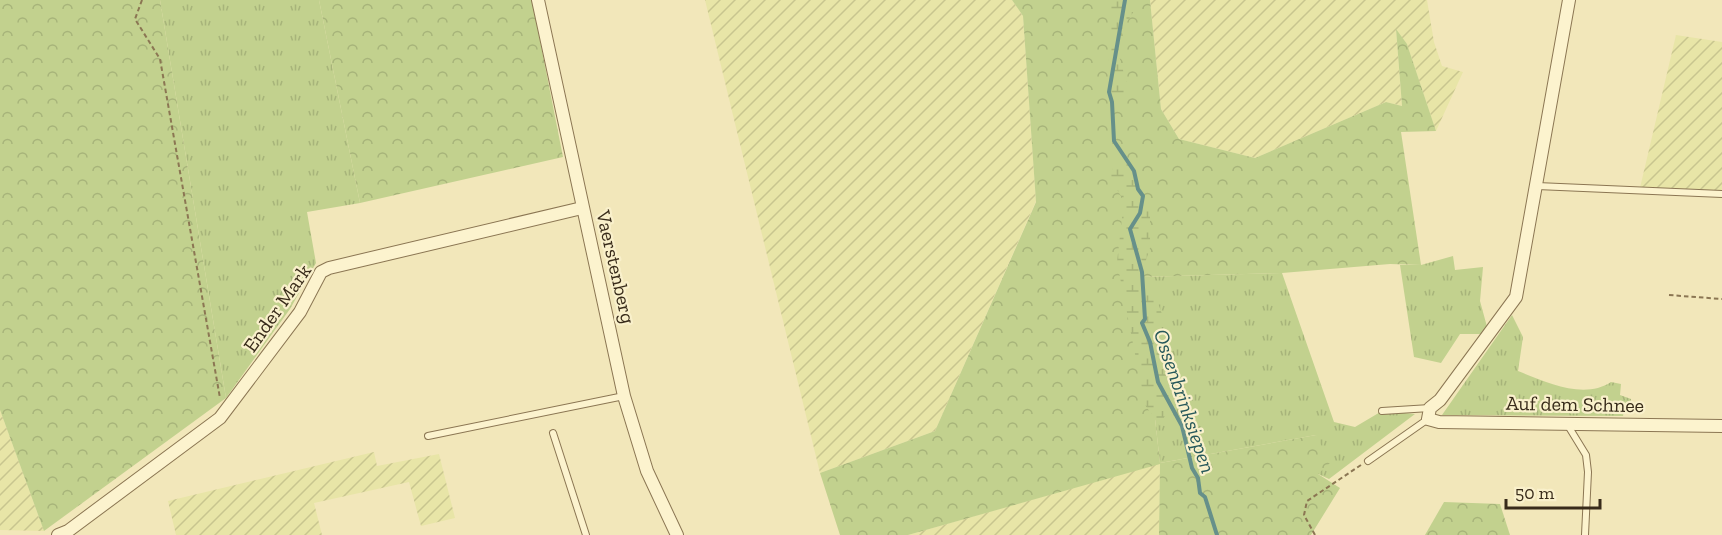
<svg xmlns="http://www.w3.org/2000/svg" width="1722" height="535" viewBox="0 0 1722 535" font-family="'Zilla Slab',serif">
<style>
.farmland{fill:url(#farmland-furrows)}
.grass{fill:url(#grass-tufts)}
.forest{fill:url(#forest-crowns)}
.wetland{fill:url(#wetland-marsh)}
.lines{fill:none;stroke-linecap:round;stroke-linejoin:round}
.stream{stroke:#66908a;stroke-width:4}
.lane-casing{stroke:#8b7653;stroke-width:8}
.street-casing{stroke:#8b7653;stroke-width:14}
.path{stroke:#8b7653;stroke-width:2;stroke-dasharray:4.5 3;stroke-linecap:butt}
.lane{stroke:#fcf3ce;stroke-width:6}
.street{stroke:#fcf3ce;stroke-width:12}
.labels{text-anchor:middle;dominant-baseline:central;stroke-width:4.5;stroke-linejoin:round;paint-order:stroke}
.street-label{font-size:20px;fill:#382b1a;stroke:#f9f0cb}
.water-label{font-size:21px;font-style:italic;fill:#27585a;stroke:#f9f0cb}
</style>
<defs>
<pattern id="farmland-furrows" width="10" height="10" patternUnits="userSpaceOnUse" patternTransform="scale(1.5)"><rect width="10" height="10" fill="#e8e5a7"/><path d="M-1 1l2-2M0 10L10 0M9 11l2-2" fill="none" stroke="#c8c58f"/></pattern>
<pattern id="grass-tufts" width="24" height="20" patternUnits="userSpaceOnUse" patternTransform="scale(1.5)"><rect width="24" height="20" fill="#c2d18e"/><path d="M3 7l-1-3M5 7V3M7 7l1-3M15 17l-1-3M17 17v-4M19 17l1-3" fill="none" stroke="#a7b47a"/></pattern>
<pattern id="forest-crowns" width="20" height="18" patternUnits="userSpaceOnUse" patternTransform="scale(1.5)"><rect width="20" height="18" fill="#c2d18e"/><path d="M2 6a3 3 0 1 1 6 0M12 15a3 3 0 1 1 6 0" fill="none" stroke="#a7b47a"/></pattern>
<pattern id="wetland-marsh" width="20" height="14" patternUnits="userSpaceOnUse" patternTransform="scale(1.5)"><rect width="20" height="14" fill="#c2d18e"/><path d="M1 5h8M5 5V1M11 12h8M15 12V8" fill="none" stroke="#a7b47a"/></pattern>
</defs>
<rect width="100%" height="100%" fill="#f2e7ba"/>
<!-- farmland -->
<g class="farmland">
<path d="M705 0H1012L1023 16 1036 201 935 431 820 473Z"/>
<path d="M1150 0H1427L1434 42 1442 66 1463 72 1436 131 1407 44 1396 30 1402 106 1386 102 1255 158 1179 139 1161 109Z"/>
<path d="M1676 35 1722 42V190L1639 192Z"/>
<path d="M0 410 44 531 0 530Z"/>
<path d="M374 452 377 466 439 454 455 518 421 526 409 482 314 503 322 535H176L168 501Z"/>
<path d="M1160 463 1159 535H908Z"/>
</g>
<!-- grass -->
<g class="grass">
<path d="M160 0H319L360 203 307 212 316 263 290 309 226 398Z"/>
<path d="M1453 256 1455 270 1483 267 1480 301 1489 334H1460L1441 363 1414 357 1400 265H1421Z"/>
<path d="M1282 273 1334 422 1355 427 1382 411 1415 414 1329 479 1318 474 1316 435 1160 463 1139 277Z"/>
<path d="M1512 315 1523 337 1518 371C1545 382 1584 400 1611 382L1621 384 1620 395 1631 399 1630 410H1624L1623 416 1442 415Z"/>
</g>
<!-- forest -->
<g class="forest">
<path d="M0 0H160L226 398 44 531 0 410Z"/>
<path d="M319 0H532L563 157 360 203Z"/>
<path d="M1012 0H1150L1161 109 1179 139 1255 158 1386 102 1402 106 1396 29 1407 44 1436 131 1401 132 1421 265 1390 264 1282 273 1139 277 1160 463 1316 435 1330 463 1318 474 1340 488 1311 535H1159L1160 464 908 535H840L820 473 935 431 1036 202 1023 16Z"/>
<path d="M1444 502 1500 504 1510 535H1425Z"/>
</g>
<!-- wetland -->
<g class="wetland">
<path d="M1110 0H1138V5L1122 29 1118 52 1127 84 1122 108 1112 102C1111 88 1108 73 1109 58 1109 38 1113 20 1110 0Z"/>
<path d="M1115 158 1127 159 1150 209V248L1142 272 1143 283 1158 303 1168 331 1178 388 1160 426 1145 405 1117 262 1124 201 1110 178Z"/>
</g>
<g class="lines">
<!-- stream -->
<path class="stream" d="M1125 0 1109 92 1112 102 1114 141 1134 171 1138 189 1143 196 1140 213 1130 229 1142 272 1145 319 1142 323 1150 342 1158 382 1182 426 1192 468 1198 478 1200 493 1205 497 1217 535"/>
<defs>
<g id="lane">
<path d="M1537 186 1722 194"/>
<path d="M1382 411 1430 408"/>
<path d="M1567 424 1586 455 1588 472 1585 535"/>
<path d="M553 433 586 535"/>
<path d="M428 436 624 396"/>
<path d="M1368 461 1428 419"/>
</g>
<g id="street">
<path d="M538 0 624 396 647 471 677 535"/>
<path d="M1569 0 1516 297 1440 400 1430 408 1428 419 1439 422 1722 426"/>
<path d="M58 535 68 531 220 418 300 312 321 272 329 268 582 208"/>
</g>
</defs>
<!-- lane casing -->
<use href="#lane" class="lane-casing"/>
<!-- street casing -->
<use href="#street" class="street-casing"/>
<!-- path -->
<g class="path">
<path d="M142 0 135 19 160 59 220 398"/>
<path d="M1669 295 1722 299"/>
<path d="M1315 535 1304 515 1307 501 1361 465"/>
</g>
<!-- lane -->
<use href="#lane" class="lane"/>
<!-- street -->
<use href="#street" class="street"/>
</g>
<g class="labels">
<!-- street labels -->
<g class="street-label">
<text transform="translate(616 267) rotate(77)">Vaerstenberg</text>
<text transform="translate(277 308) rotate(-55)">Ender Mark</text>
<text transform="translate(1575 404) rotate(1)">Auf dem Schnee</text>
</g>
<!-- water labels -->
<g class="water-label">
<text transform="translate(1185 401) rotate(71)">Ossenbrinksiepen</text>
</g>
</g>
<!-- scale -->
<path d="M1506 499v9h94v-9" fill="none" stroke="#382b1a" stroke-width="3"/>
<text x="1515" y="499" font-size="18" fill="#382b1a" stroke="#f9f0cb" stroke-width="4.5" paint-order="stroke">50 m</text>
</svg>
